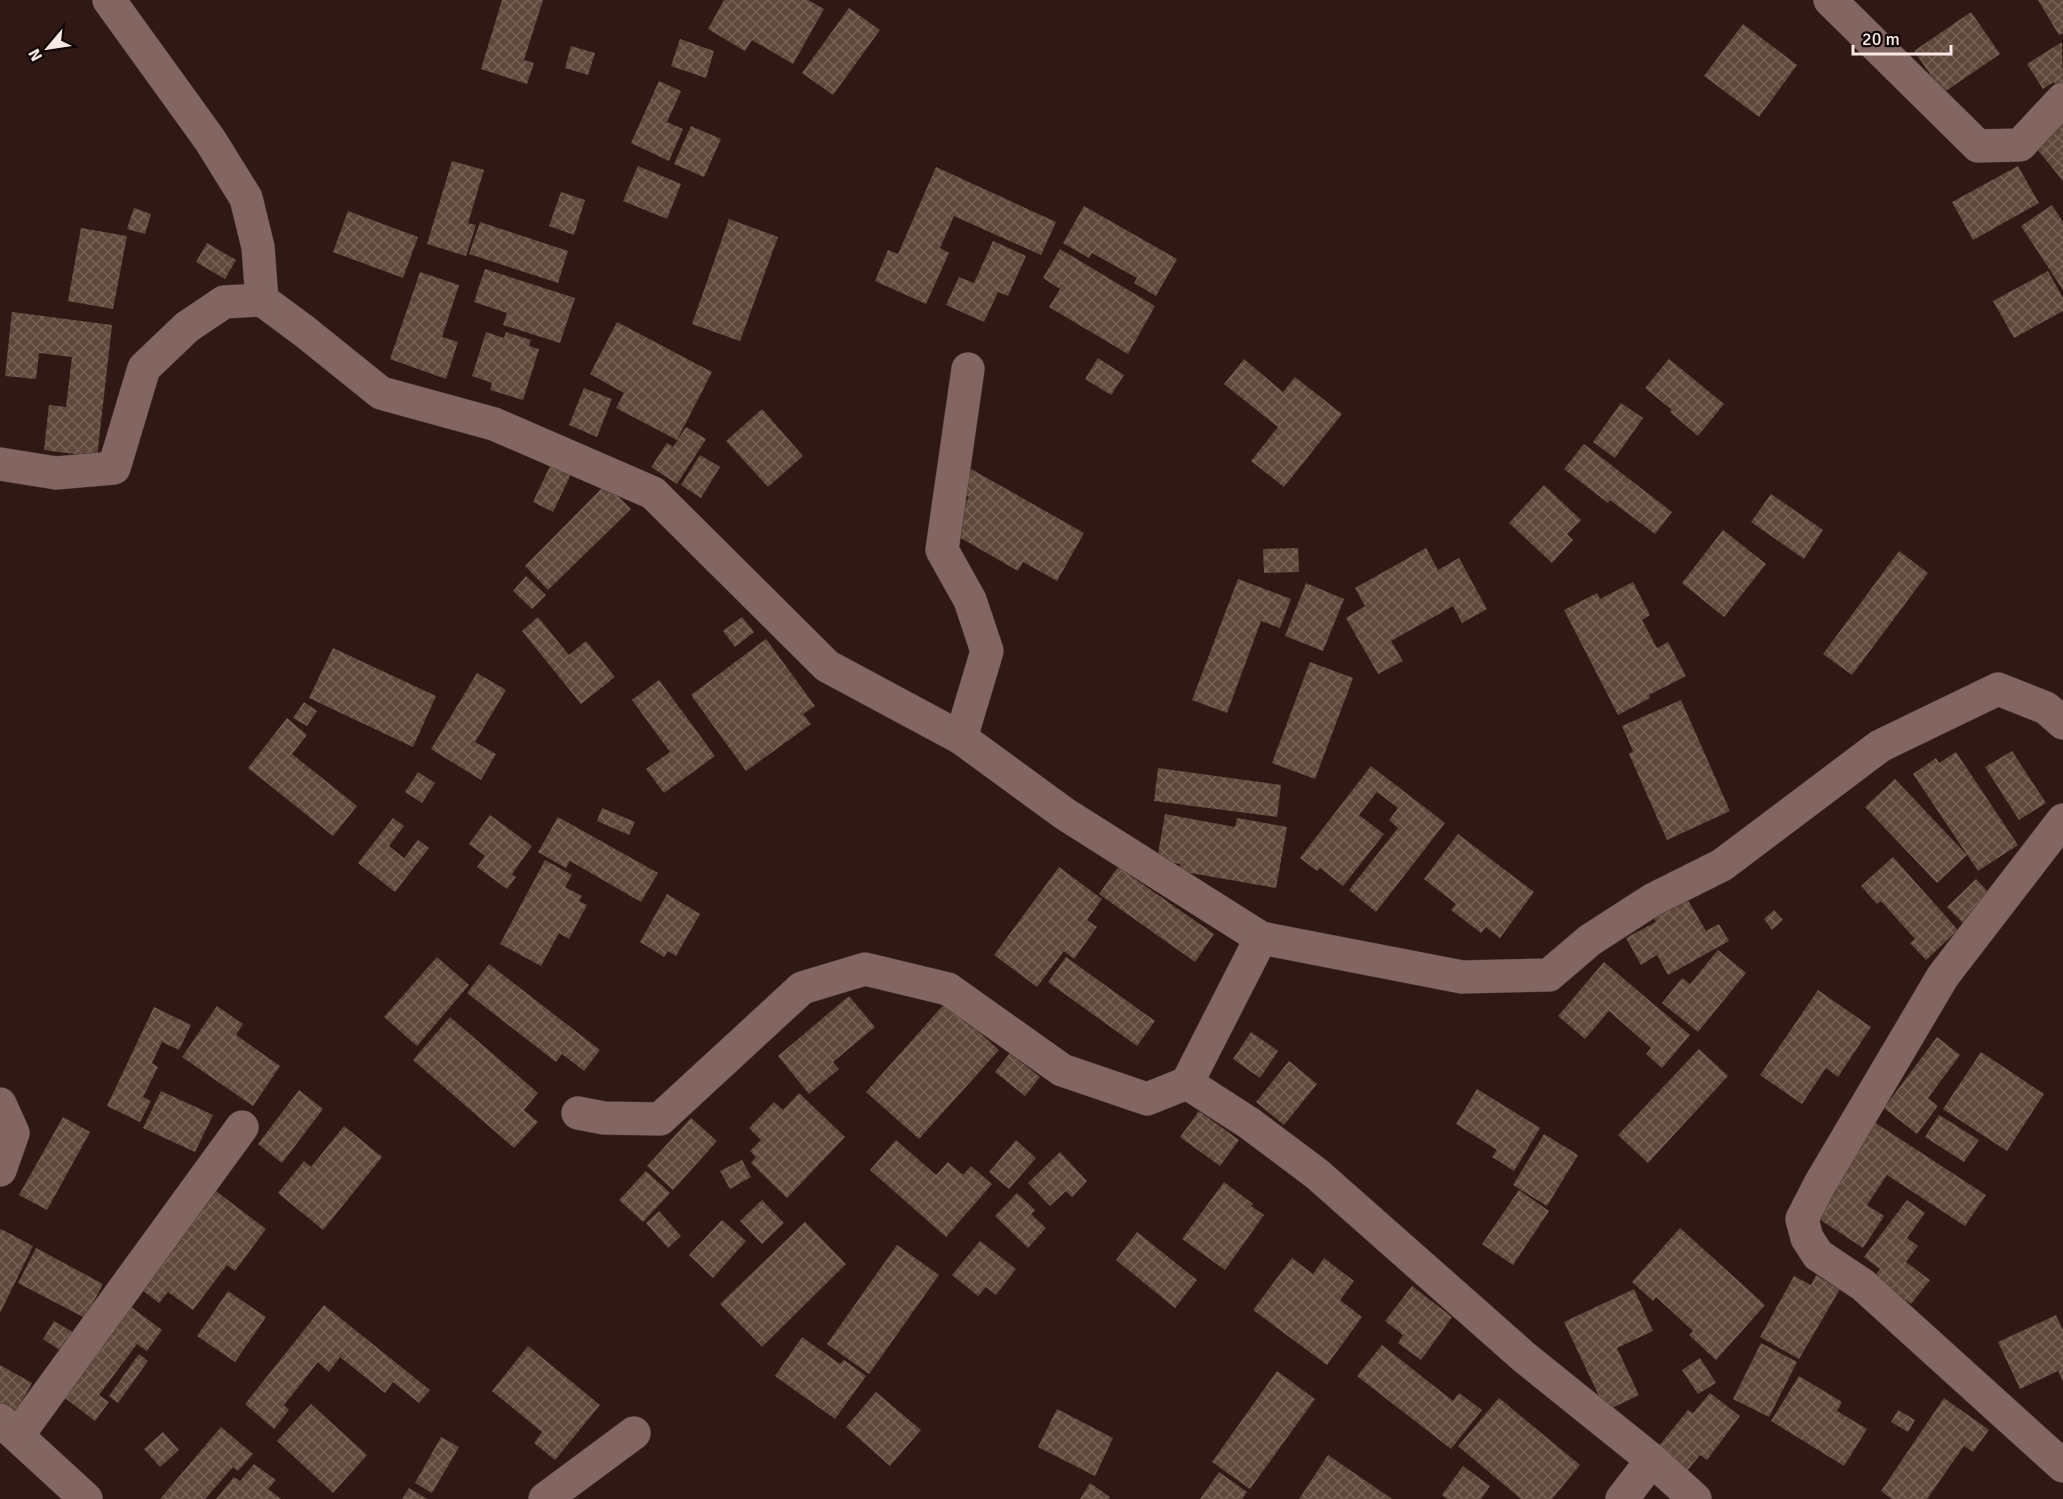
<svg xmlns="http://www.w3.org/2000/svg" width="2063" height="1499" viewBox="0 0 2063 1499" font-family="Signika,sans-serif">
<style>
.building{fill:url(#building-cross-hatch)}
.lines{fill:none;stroke-linecap:round;stroke-linejoin:round}
.minor-casing{stroke:#493634;stroke-width:34}
.minor{stroke:#836661;stroke-width:33}
</style>
<defs>
<pattern id="building-cross-hatch" width="8" height="8" patternUnits="userSpaceOnUse" patternTransform="scale(1.5)"><rect width="8" height="8" fill="#5f483b"/><path d="M0 0l8 8M0 8l8-8" fill="none" stroke="#776257"/></pattern>
</defs>
<rect width="100%" height="100%" fill="#301915"/>
<!-- building -->
<g class="building">
<path d="M502 0H543L524 60 534 63 527 84 481 69Z"/>
<path d="M724 0H808L824 9 793 64 752 40 745 51 708 29Z"/>
<path d="M2038 0H2063V33L2059 35Z"/>
<path d="M849 8 880 30 833 95 802 73Z"/>
<path d="M1971 12 2000 54 1943 93 1914 51Z"/>
<path d="M1743 24 1797 65 1759 117 1704 76Z"/>
<path d="M680 39 714 51 706 78 671 66Z"/>
<path d="M2062 42 2063 83 2056 87 2054 82 2043 89 2027 64Z"/>
<path d="M571 46 595 53 588 75 565 68Z"/>
<path d="M659 81 681 91 667 122 683 129 669 161 631 143Z"/>
<path d="M2063 118V181L2032 143Z"/>
<path d="M691 126 721 139 704 177 674 164Z"/>
<path d="M452 161 484 170 468 223 476 225 466 256 427 244Z"/>
<path d="M638 166 681 184 667 219 623 201Z"/>
<path d="M2018 166 2039 203 1973 240 1952 202Z"/>
<path d="M936 167 1056 222 1041 255 954 216 940 248 949 253 926 304 875 281 888 250 898 254Z"/>
<path d="M561 192 585 200 574 235 549 226Z"/>
<path d="M2052 205 2063 222V290L2021 226Z"/>
<path d="M1084 206 1177 259 1156 296 1134 283 1137 278 1092 253 1089 258 1063 243Z"/>
<path d="M134 208 151 214 145 234 127 229Z"/>
<path d="M348 211 418 237 403 278 333 252Z"/>
<path d="M729 219 778 237 740 341 692 324Z"/>
<path d="M480 222 568 251 558 283 469 254Z"/>
<path d="M81 228 127 236 113 309 68 301Z"/>
<path d="M993 241 1026 256 1008 296 998 292 984 322 946 305 959 277 974 283Z"/>
<path d="M207 243 236 260 225 279 196 262Z"/>
<path d="M1060 249 1155 306 1128 354 1049 307 1060 289 1043 278Z"/>
<path d="M485 269 575 298 560 343 503 325 507 313 474 302Z"/>
<path d="M2048 271 2063 298V311L2014 338 1993 301Z"/>
<path d="M420 272 459 285 442 337 458 342 446 379 390 359Z"/>
<path d="M12 312 112 325 97 457 44 450 49 405 66 407 72 357 39 353 36 379 5 376Z"/>
<path d="M617 322 712 372 677 440 616 408 624 393 590 374Z"/>
<path d="M486 332 504 338 506 332 531 340 529 346 539 349 523 400 490 390 492 383 472 376Z"/>
<path d="M1098 358 1124 375 1111 395 1085 379Z"/>
<path d="M1244 359 1283 392 1295 377 1342 414 1284 487 1251 461 1278 427 1224 384Z"/>
<path d="M1669 359 1724 404 1698 436 1670 412 1672 410 1645 388Z"/>
<path d="M584 388 612 399 597 437 569 425Z"/>
<path d="M1621 403 1643 418 1615 458 1593 442Z"/>
<path d="M762 409 803 456 768 487 726 441Z"/>
<path d="M686 427 706 439 677 484 651 467 667 443 673 447Z"/>
<path d="M1584 444 1672 512 1655 534 1610 500 1608 503 1564 469Z"/>
<path d="M700 455 720 467 701 498 681 485Z"/>
<path d="M552 462 572 472 553 512 533 502Z"/>
<path d="M971 469 1084 533 1057 581 1023 562 1018 571 959 537 962 531 953 526 969 497 958 491Z"/>
<path d="M606 484 631 509 548 590 525 566Z"/>
<path d="M1544 485 1581 520 1567 534 1573 540 1552 563 1509 523Z"/>
<path d="M1771 494 1823 530 1804 559 1751 522Z"/>
<path d="M1723 530 1766 564 1724 617 1682 583Z"/>
<path d="M1298 548 1299 572 1264 573 1263 549Z"/>
<path d="M1426 548 1438 570 1459 558 1487 609 1462 623 1453 606 1391 641 1403 661 1378 674 1346 618 1365 606 1355 588Z"/>
<path d="M1899 551 1928 573 1852 675 1823 654Z"/>
<path d="M526 576 546 595 532 609 513 591Z"/>
<path d="M1238 579 1291 599 1280 628 1261 621 1227 713 1192 700Z"/>
<path d="M1633 582 1650 615 1642 620 1657 648 1668 642 1686 676 1649 695 1650 698 1618 715 1564 610 1597 593 1600 599Z"/>
<path d="M1306 583 1344 599 1323 651 1285 636Z"/>
<path d="M538 617 569 655 586 641 615 677 581 704 522 631Z"/>
<path d="M742 617 754 632 735 647 723 631Z"/>
<path d="M766 639 815 706 803 714 811 724 746 771 691 695Z"/>
<path d="M333 648 436 696 413 747 309 698Z"/>
<path d="M1310 662 1353 678 1315 779 1272 763Z"/>
<path d="M477 673 506 690 475 742 496 754 481 780 431 749Z"/>
<path d="M659 680 715 756 664 793 646 769 670 752 632 700Z"/>
<path d="M1681 700 1730 811 1667 840 1629 754 1633 751 1622 726Z"/>
<path d="M304 702 317 711 307 726 293 718Z"/>
<path d="M287 718 307 735 292 754 357 806 333 836 248 768Z"/>
<path d="M2012 751 2046 803 2019 820 1985 767Z"/>
<path d="M1956 752 2018 845 1978 871 1913 774 1936 758 1939 763Z"/>
<path d="M1371 766 1445 823 1376 912 1349 890 1398 828 1389 820 1398 808 1377 792 1359 815 1384 834 1343 886 1320 868 1317 871 1300 858Z"/>
<path d="M1158 768 1281 785 1277 817 1154 801Z"/>
<path d="M418 772 435 783 422 803 405 792Z"/>
<path d="M1895 779 1967 855 1937 883 1865 807Z"/>
<path d="M602 808 635 822 629 835 597 821Z"/>
<path d="M1165 814 1235 827 1237 818 1287 827 1276 888 1179 871 1180 864 1157 860Z"/>
<path d="M490 815 532 846 512 874 516 877 507 889 477 867 485 856 469 844Z"/>
<path d="M558 817 658 873 641 902 570 861 566 868 538 852Z"/>
<path d="M393 818 404 826 389 846 404 858 418 840 429 848 395 892 358 863Z"/>
<path d="M1458 834 1534 892 1500 938 1486 927 1481 933 1451 910 1456 904 1424 879Z"/>
<path d="M1893 857 1958 930 1926 960 1910 943 1915 939 1881 901 1877 904 1861 886Z"/>
<path d="M545 860 572 875 565 887 582 896 579 901 587 905 569 939 559 933 541 966 500 944Z"/>
<path d="M1059 867 1102 899 1087 920 1097 927 1074 959 1064 951 1037 987 994 955Z"/>
<path d="M1118 867 1214 934 1195 962 1099 894Z"/>
<path d="M1976 879 1994 898 1966 926 1947 907Z"/>
<path d="M667 894 700 914 676 956 668 951 664 957 640 942Z"/>
<path d="M1685 895 1706 931 1719 924 1729 941 1668 975 1657 955 1641 965 1626 938 1656 922 1651 914Z"/>
<path d="M1774 910 1783 920 1772 930 1764 919Z"/>
<path d="M1718 950 1746 973 1698 1032 1662 1003 1682 978 1690 984Z"/>
<path d="M437 957 469 985 417 1046 384 1017Z"/>
<path d="M1066 957 1155 1021 1137 1046 1048 982Z"/>
<path d="M1604 962 1690 1035 1662 1068 1646 1054 1651 1048 1609 1011 1585 1039 1558 1016Z"/>
<path d="M489 964 600 1050 584 1071 562 1054 556 1062 467 993Z"/>
<path d="M1818 990 1871 1027 1838 1077 1826 1068 1802 1104 1760 1075Z"/>
<path d="M849 996 875 1027 833 1062 839 1069 809 1094 778 1056Z"/>
<path d="M946 1002 999 1050 919 1139 866 1092Z"/>
<path d="M217 1006 243 1024 236 1035 280 1066 253 1106 182 1057Z"/>
<path d="M154 1007 191 1025 179 1050 162 1042 152 1063 158 1067 143 1097 151 1101 140 1122 107 1106Z"/>
<path d="M450 1017 538 1093 524 1110 538 1122 514 1148 413 1060Z"/>
<path d="M1251 1032 1278 1051 1260 1078 1233 1059Z"/>
<path d="M1937 1037 1960 1055 1928 1098 1938 1106 1917 1134 1884 1108Z"/>
<path d="M1699 1049 1728 1076 1648 1163 1618 1135Z"/>
<path d="M1981 1052 2044 1094 2007 1151 1943 1109Z"/>
<path d="M1010 1053 1040 1077 1025 1096 995 1072Z"/>
<path d="M1289 1061 1317 1084 1284 1125 1256 1102Z"/>
<path d="M1477 1089 1540 1128 1514 1171 1492 1157 1497 1150 1456 1124Z"/>
<path d="M299 1090 323 1109 282 1163 258 1144Z"/>
<path d="M161 1091 213 1115 195 1152 143 1128Z"/>
<path d="M799 1093 845 1137 787 1198 751 1163 756 1157 750 1151 761 1140 749 1128 774 1102 783 1110Z"/>
<path d="M1199 1111 1239 1140 1220 1166 1180 1137Z"/>
<path d="M1939 1115 1979 1140 1964 1162 1925 1137Z"/>
<path d="M63 1117 90 1132 47 1210 19 1195Z"/>
<path d="M691 1118 717 1141 673 1190 647 1166Z"/>
<path d="M1874 1122 1986 1195 1965 1226 1887 1175 1867 1205 1884 1216 1863 1248 1813 1215Z"/>
<path d="M344 1126 382 1157 323 1230 278 1193 304 1161 311 1167Z"/>
<path d="M1544 1134 1578 1155 1547 1206 1513 1185Z"/>
<path d="M896 1140 936 1175 948 1162 963 1175 971 1166 992 1184 946 1237 870 1170Z"/>
<path d="M1016 1140 1036 1158 1009 1189 989 1172Z"/>
<path d="M1060 1152 1087 1181 1072 1197 1066 1191 1050 1206 1028 1183Z"/>
<path d="M742 1160 751 1177 730 1189 720 1171Z"/>
<path d="M646 1171 670 1193 643 1222 619 1200Z"/>
<path d="M1224 1182 1253 1204 1251 1206 1264 1215 1225 1270 1182 1239Z"/>
<path d="M212 1188 266 1229 235 1271 227 1265 193 1310 168 1292 159 1303 138 1287Z"/>
<path d="M1519 1190 1549 1211 1513 1265 1482 1244Z"/>
<path d="M1017 1193 1035 1210 1031 1214 1046 1228 1028 1248 995 1216Z"/>
<path d="M762 1200 784 1223 762 1244 740 1221Z"/>
<path d="M1907 1200 1925 1213 1907 1238 1918 1246 1906 1262 1930 1280 1911 1304 1874 1277 1880 1269 1864 1257Z"/>
<path d="M659 1211 681 1236 668 1248 646 1223Z"/>
<path d="M722 1220 746 1241 713 1278 689 1255Z"/>
<path d="M805 1222 846 1264 762 1347 720 1304Z"/>
<path d="M1680 1228 1765 1305 1716 1360 1689 1335 1693 1331 1656 1297 1653 1301 1632 1282Z"/>
<path d="M1 1229 33 1246 0 1313V1231Z"/>
<path d="M1137 1232 1197 1280 1175 1308 1116 1260Z"/>
<path d="M980 1241 1016 1269 996 1295 986 1287 978 1296 952 1275Z"/>
<path d="M897 1245 939 1275 869 1374 827 1344Z"/>
<path d="M36 1248 103 1284 85 1318 18 1283Z"/>
<path d="M1292 1258 1313 1274 1324 1258 1354 1281 1340 1300 1362 1317 1327 1365 1253 1310Z"/>
<path d="M1816 1275 1840 1289 1799 1359 1760 1337 1794 1276 1811 1285Z"/>
<path d="M1412 1286 1452 1317 1421 1360 1398 1343 1403 1335 1385 1321Z"/>
<path d="M1634 1289 1653 1331 1617 1348 1639 1395 1606 1411 1564 1322Z"/>
<path d="M228 1291 266 1317 235 1362 197 1336Z"/>
<path d="M127 1304 162 1330 147 1351 137 1344 99 1395 109 1402 95 1421 61 1395Z"/>
<path d="M324 1305 430 1390 419 1403 393 1382 385 1393 340 1357 329 1372 318 1362 284 1405 289 1410 274 1429 245 1404Z"/>
<path d="M2056 1315 2063 1330V1381L2058 1371 2020 1389 1998 1342Z"/>
<path d="M54 1321 74 1333 63 1352 43 1339Z"/>
<path d="M802 1337 840 1364 844 1360 866 1376 835 1419 775 1376Z"/>
<path d="M1761 1343 1797 1362 1769 1417 1733 1399Z"/>
<path d="M1382 1345 1453 1401 1459 1393 1482 1410 1451 1449 1357 1376Z"/>
<path d="M528 1346 600 1405 555 1460 534 1443 542 1432 492 1391Z"/>
<path d="M139 1354 148 1361 118 1403 109 1396Z"/>
<path d="M1700 1358 1716 1383 1698 1394 1682 1370Z"/>
<path d="M0 1365 32 1383 16 1412 0 1403Z"/>
<path d="M1277 1371 1315 1399 1250 1489 1212 1462Z"/>
<path d="M1799 1376 1842 1402 1837 1411 1867 1429 1844 1466 1771 1421Z"/>
<path d="M876 1392 921 1430 890 1466 846 1427Z"/>
<path d="M1710 1393 1740 1416 1707 1460 1700 1455 1687 1471 1658 1447 1688 1410 1693 1413Z"/>
<path d="M1499 1398 1580 1465 1552 1499H1521L1458 1446Z"/>
<path d="M1944 1398 1989 1430 1973 1452 1964 1446 1927 1499H1892L1881 1491Z"/>
<path d="M311 1404 367 1455 333 1493 277 1441Z"/>
<path d="M1057 1409 1113 1438 1095 1476 1038 1447Z"/>
<path d="M1898 1410 1915 1420 1908 1432 1891 1422Z"/>
<path d="M221 1427 253 1454 238 1471 233 1467 205 1499H160Z"/>
<path d="M163 1432 179 1450 160 1467 144 1449Z"/>
<path d="M441 1437 459 1447 432 1493 415 1483Z"/>
<path d="M1328 1455 1392 1499H1299Z"/>
<path d="M254 1464 276 1480 268 1489 281 1499H216L234 1477 240 1481Z"/>
<path d="M1463 1466 1490 1486 1481 1499H1447L1442 1495Z"/>
<path d="M1219 1472 1247 1492 1242 1499H1200Z"/>
<path d="M1090 1483 1110 1497 1109 1499H1080Z"/>
<path d="M409 1488 427 1499H402Z"/>
</g>
<g class="lines">
<defs>
<g id="minor">
<path d="M109 0 210 140 246 198 258 247 262 300 304 331 381 393 494 424 653 493 827 666 961 738 1065 814 1261 938 1462 977 1549 975 1590 940 1652 900 1722 865 1880 746 1998 689 2046 708 2063 723"/>
<path d="M1830 0 1978 146 2020 145 2063 99"/>
<path d="M0 464 56 473 114 468 144 368 187 327 224 302 262 300"/>
<path d="M961 738 987 651 970 600 942 550 968 369"/>
<path d="M2063 820 1943 976 1820 1184 1802 1219 1807 1238 1818 1255 1863 1285 2063 1466"/>
<path d="M1187 1083 1261 938"/>
<path d="M0 1104 13 1133 0 1170"/>
<path d="M578 1113 604 1118 660 1119 802 988 865 969 948 989 1062 1070 1147 1099 1187 1083 1249 1123 1317 1174 1524 1357 1652 1460 1695 1499"/>
<path d="M0 1420 86 1499"/>
<path d="M18 1435 242 1127"/>
<path d="M545 1499 634 1433"/>
<path d="M1622 1499 1652 1460"/>
</g>
</defs>
<!-- minor casing -->
<use href="#minor" class="minor-casing"/>
<!-- minor -->
<use href="#minor" class="minor"/>
</g>
<!-- north arrow -->
<g transform="translate(48 48) rotate(241)" stroke="#110706" stroke-width="4.5" paint-order="stroke">
<path d="M0-4.5L10 22L0 15L-10 22Z" fill="#f9e8e5"/>
<text y="-9" font-size="16" font-weight="bold" text-anchor="middle" fill="#f9e8e5">N</text>
</g>
<!-- scale -->
<path d="M1853 45v9h98v-9" fill="none" stroke="#f9e8e5" stroke-width="3"/>
<text x="1862" y="45" font-size="18" fill="#f9e8e5" stroke="#110706" stroke-width="4.5" paint-order="stroke">20 m</text>
</svg>
